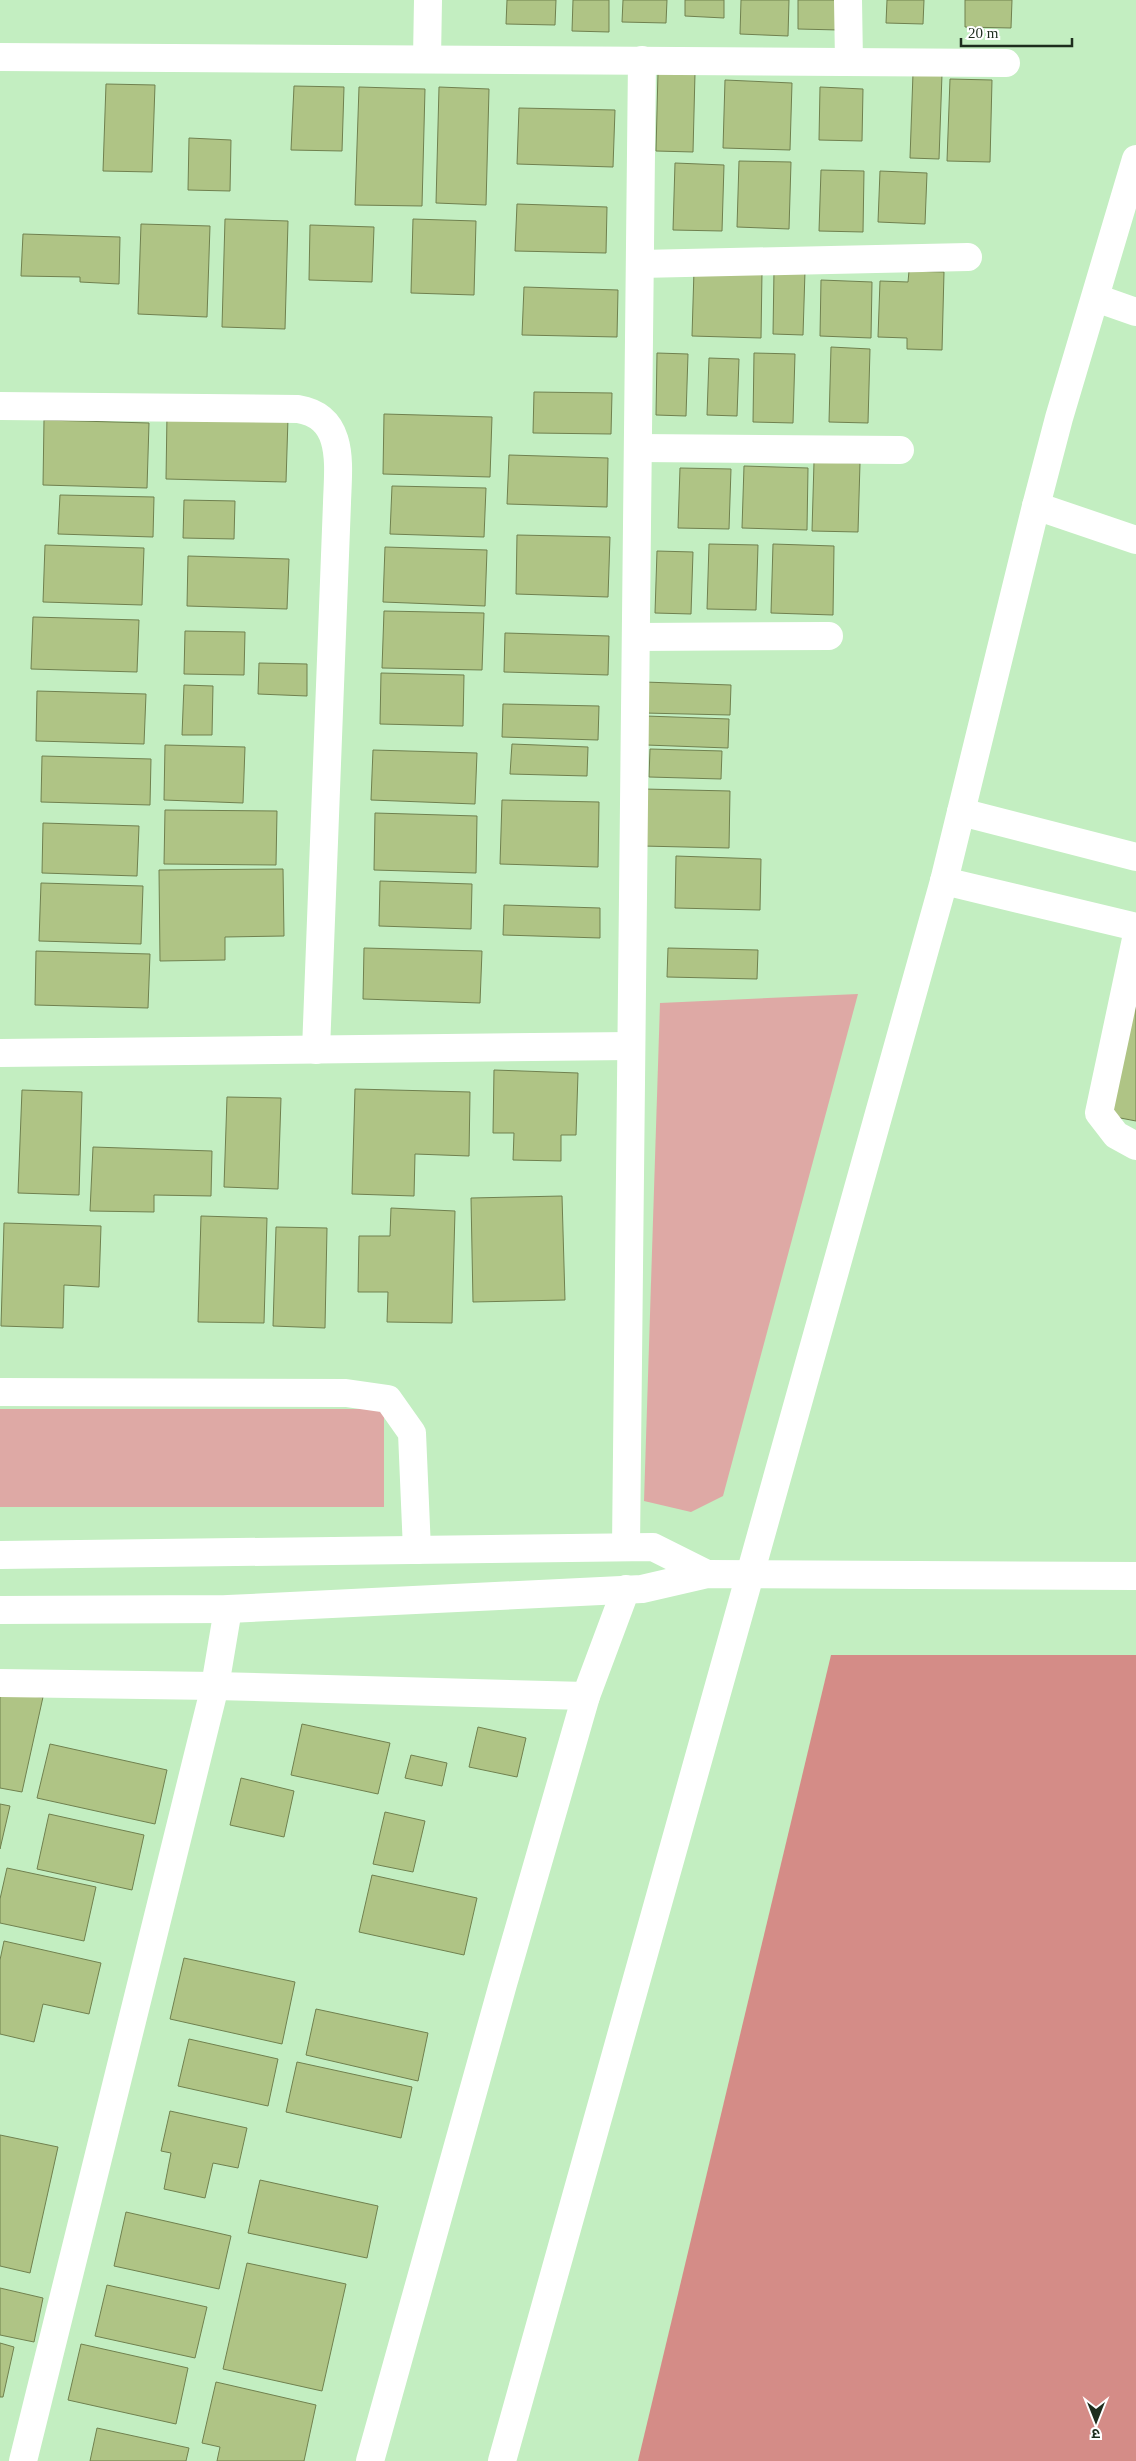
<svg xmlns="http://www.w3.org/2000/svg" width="1136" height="2461" viewBox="0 0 1136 2461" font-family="'Times New Roman','Noto Sans Devanagari',serif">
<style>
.green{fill:#dea9a5}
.forest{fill:#d48c87}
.building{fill:#afc485;stroke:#70814f}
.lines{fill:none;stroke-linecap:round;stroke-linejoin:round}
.minor{stroke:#fff;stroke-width:28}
</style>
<rect width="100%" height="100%" fill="#c3eec1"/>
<!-- green -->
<g class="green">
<path d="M858 994 723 1496 691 1512 644 1501 660 1003Z"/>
<rect x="0" y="1409" width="384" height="98"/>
</g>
<!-- forest -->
<path class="forest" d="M831 1655H1136V2461H638Z"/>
<!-- building -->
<g class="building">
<path d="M507 0H556L555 25 506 24Z"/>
<path d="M573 0H609V32L572 31Z"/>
<path d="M623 0H667L666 23 622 22Z"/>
<path d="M685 0H724V18L685 16Z"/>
<path d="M741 0H789L788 36 740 34Z"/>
<path d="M798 0H840L839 30 798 29Z"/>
<path d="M887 0H924L923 24 886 23Z"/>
<path d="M965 0H1012L1011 28 965 27Z"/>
<path d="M658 72 695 73 693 152 656 151Z"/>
<path d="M913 73 942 74 939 159 910 158Z"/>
<path d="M950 79 992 80 990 162 947 161Z"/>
<path d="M725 80 792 83 790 150 723 148Z"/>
<path d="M106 84 155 85 152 172 103 171Z"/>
<path d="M294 86 344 87 342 151 291 150Z"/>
<path d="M359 87 425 89 422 206 355 205Z"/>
<path d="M439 87 489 89 486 205 436 203Z"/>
<path d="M820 87 863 89 862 141 819 140Z"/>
<path d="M519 108 615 110 613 167 517 164Z"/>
<path d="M189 138 231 140 230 191 188 190Z"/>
<path d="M739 161 791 162 789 229 737 227Z"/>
<path d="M675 163 724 165 722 231 673 230Z"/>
<path d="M821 170 864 171 863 232 819 231Z"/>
<path d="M880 171 927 173 925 224 878 222Z"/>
<path d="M517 204 607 207 606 253 515 251Z"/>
<path d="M225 219 288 221 285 329 222 327Z"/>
<path d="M413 219 476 221 474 295 411 293Z"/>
<path d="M141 224 210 226 207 317 138 314Z"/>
<path d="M310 225 374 227 372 282 309 280Z"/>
<path d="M23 234 120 237 119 284 80 282V277L21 276Z"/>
<path d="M694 270 762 272 761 338 692 336Z"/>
<path d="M774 270 805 271 803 335 773 334Z"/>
<path d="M909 271 944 272 942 350 907 349V338L878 337 880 281 908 282Z"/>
<path d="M821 280 872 282 871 338 820 336Z"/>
<path d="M524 287 618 290 617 337 522 335Z"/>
<path d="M831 347 870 349 868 423 829 422Z"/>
<path d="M657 353 688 354 686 416 656 415Z"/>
<path d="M754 353 795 354 793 423 753 422Z"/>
<path d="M709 358 739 359 737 416 707 415Z"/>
<path d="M534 392 612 393 611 434 533 433Z"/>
<path d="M167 414 288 418 286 482 166 479Z"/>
<path d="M384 414 492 417 490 477 383 474Z"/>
<path d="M44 420 149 423 147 488 43 485Z"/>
<path d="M509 455 608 458 607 507 507 504Z"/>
<path d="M814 462 860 463 858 532 812 531Z"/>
<path d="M744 466 808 468 807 530 742 528Z"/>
<path d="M680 468 731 469 729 529 678 528Z"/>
<path d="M392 486 486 488 484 537 390 534Z"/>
<path d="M60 495 154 497 153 537 58 534Z"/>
<path d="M184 500 235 501 234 539 183 538Z"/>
<path d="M517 535 610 537 608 597 516 594Z"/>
<path d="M709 544 758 545 756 610 707 609Z"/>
<path d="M773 544 834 546 833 615 771 613Z"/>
<path d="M45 545 144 548 142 605 43 602Z"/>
<path d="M385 547 487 550 485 606 383 602Z"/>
<path d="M657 551 693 552 691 614 655 613Z"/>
<path d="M188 556 289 559 287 609 187 606Z"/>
<path d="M384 611 484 613 482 670 382 668Z"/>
<path d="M33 617 139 620 137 672 31 669Z"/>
<path d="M185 631 245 632 244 675 184 674Z"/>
<path d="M505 633 609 636 608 675 504 672Z"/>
<path d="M259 663 307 664V696L258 694Z"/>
<path d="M381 673 464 675 463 726 380 724Z"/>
<path d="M644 682 731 685 730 715 644 713Z"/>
<path d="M184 685 213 686 212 735H182Z"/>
<path d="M37 691 146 694 144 744 36 741Z"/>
<path d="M503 704 599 706 598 740 502 737Z"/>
<path d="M646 716 729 719 728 748 646 745Z"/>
<path d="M512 744 588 747 587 776 510 774Z"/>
<path d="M165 745 245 747 243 803 164 800Z"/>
<path d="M650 749 722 751 721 779 649 777Z"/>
<path d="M373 750 477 753 475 804 371 800Z"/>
<path d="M42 756 151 759 150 805 41 802Z"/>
<path d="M644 789 730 791 729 848 642 846Z"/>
<path d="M502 800 599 802 598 867 500 864Z"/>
<path d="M165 810 277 811 276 865 164 864Z"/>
<path d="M375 813 477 816 476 873 374 870Z"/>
<path d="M43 823 139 826 137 876 42 873Z"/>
<path d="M676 856 761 859 760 910 675 908Z"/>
<path d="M283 869 284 936 225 937V960L160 961 159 870Z"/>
<path d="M380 881 472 884 471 929 379 926Z"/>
<path d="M41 883 143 886 141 944 39 941Z"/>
<path d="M504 905 600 908V938L503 935Z"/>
<path d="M364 948 482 951 480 1003 363 999Z"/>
<path d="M668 948 758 950 757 979 667 977Z"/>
<path d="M36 951 150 954 148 1008 35 1005Z"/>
<path d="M1136 998V1121L1110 1116Z"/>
<path d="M494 1070 578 1073 576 1135H561V1161L513 1160 514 1133H493Z"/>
<path d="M355 1089 470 1092 469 1156 415 1154 414 1196 352 1194Z"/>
<path d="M22 1090 82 1092 79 1195 18 1193Z"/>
<path d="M227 1097 281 1098 278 1189 224 1187Z"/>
<path d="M93 1147 212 1151 211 1196 154 1195V1212L90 1211Z"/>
<path d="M562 1196 565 1300 473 1302 471 1198Z"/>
<path d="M391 1208 455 1211 452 1323 387 1322 388 1292H358L359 1236H390Z"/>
<path d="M201 1216 267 1218 264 1323 198 1322Z"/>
<path d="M4 1223 101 1226 99 1287 64 1285 63 1328 1 1326Z"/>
<path d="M276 1227 327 1228 325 1328 273 1326Z"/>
<path d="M0 1694 43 1697 22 1792 0 1788Z"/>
<path d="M302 1724 390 1743 378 1794 291 1775Z"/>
<path d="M478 1727 526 1738 517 1777 469 1767Z"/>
<path d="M50 1744 167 1770 155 1824 37 1798Z"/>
<path d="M411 1755 447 1763 442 1786 405 1778Z"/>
<path d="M241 1778 294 1791 284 1837 230 1825Z"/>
<path d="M0 1804 10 1806 0 1849Z"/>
<path d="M385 1812 425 1821 413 1872 373 1864Z"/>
<path d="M49 1814 144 1835 132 1890 37 1869Z"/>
<path d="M7 1868 96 1887 84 1941 0 1923V1899Z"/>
<path d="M372 1875 477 1898 464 1955 359 1932Z"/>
<path d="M4 1941 101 1963 89 2014 43 2004 34 2042 0 2034V1960Z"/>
<path d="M184 1958 295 1982 282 2044 170 2019Z"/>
<path d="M316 2009 428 2033 418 2081 306 2055Z"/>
<path d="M189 2039 278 2059 268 2106 178 2086Z"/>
<path d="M297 2062 412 2087 401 2138 286 2112Z"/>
<path d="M170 2111 247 2128 238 2168 213 2163 205 2198 164 2189 171 2153 161 2151Z"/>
<path d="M0 2135 58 2147 30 2273 0 2266Z"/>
<path d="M260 2180 378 2206 367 2258 248 2233Z"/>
<path d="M126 2212 231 2236 219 2289 114 2266Z"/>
<path d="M247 2263 346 2284 322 2391 223 2369Z"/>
<path d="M107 2285 207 2307 195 2358 95 2336Z"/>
<path d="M0 2288 43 2298 34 2342 0 2335Z"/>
<path d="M0 2343 14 2347 3 2397H0Z"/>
<path d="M81 2344 188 2368 176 2424 68 2400Z"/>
<path d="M216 2382 316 2405 304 2461H217L220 2447 202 2443Z"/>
<path d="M97 2428 189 2448 186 2461H90Z"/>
</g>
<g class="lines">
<!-- minor -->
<g class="minor">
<path d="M848 0 849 62"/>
<path d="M0 57 1006 63"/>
<path d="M427 59 428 0"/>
<path d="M640 264 968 257"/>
<path d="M1096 298 1136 312"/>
<path d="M0 406 298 409C346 417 338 466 337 503L316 1050"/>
<path d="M638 448 900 450"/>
<path d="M1036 506 1136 540"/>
<path d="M636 637 829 636"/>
<path d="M961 812 1136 857"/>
<path d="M944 881 1136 927"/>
<path d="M1136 939 1099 1113 1116 1135 1136 1146"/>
<path d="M0 1053 631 1046"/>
<path d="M0 1392 346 1393 388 1399 412 1433 417 1550"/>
<path d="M626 1547 642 60"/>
<path d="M0 1555 653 1547 707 1574"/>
<path d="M0 1610 228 1609 642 1589 707 1574 1136 1576"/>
<path d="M0 1683 215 1686 586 1696"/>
<path d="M23 2461 215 1686 228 1609"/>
<path d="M370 2461 503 1984 586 1696 626 1589"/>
<path d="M502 2461 944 881 1036 506 1059 418 1136 159"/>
</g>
</g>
<!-- north arrow -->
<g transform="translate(1096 2421) rotate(180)" stroke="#ffffff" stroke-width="4" paint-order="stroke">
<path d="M0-4L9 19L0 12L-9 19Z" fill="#1d2d1d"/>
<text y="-8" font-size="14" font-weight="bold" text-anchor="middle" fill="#1d2d1d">उ</text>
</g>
<!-- scale -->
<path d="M961 38v8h111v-8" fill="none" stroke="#1d2d1d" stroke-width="2.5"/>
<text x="968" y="38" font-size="15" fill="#1d2d1d" stroke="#ffffff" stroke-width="4" paint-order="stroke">20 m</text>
</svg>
